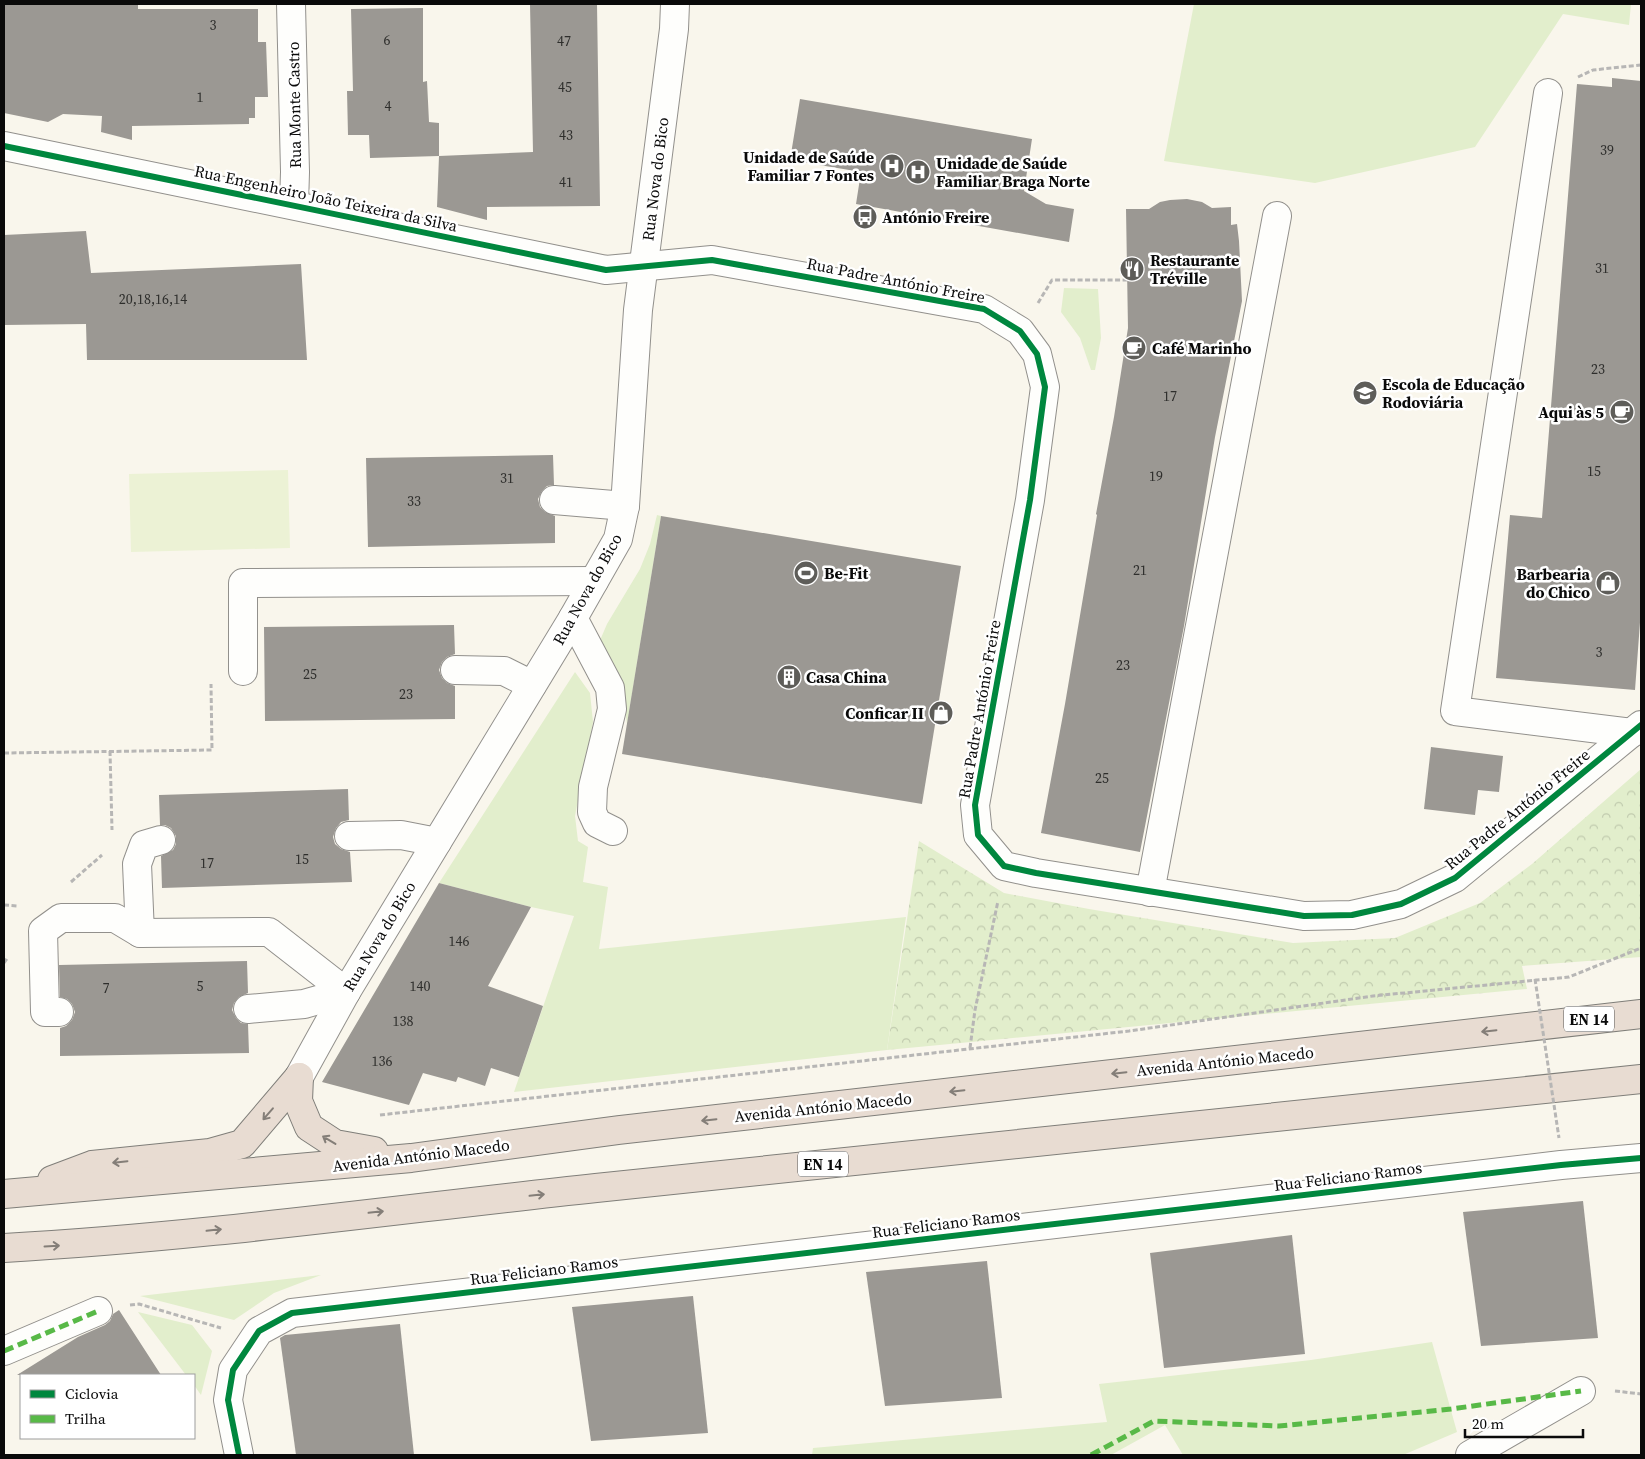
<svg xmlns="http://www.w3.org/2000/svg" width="1645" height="1459" viewBox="0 0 1645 1459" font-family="'Source Serif 4',serif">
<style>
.grass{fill:#e2eecc}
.park{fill:url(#park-crowns)}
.pitch{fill:#ecf2d5}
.building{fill:#9b9893}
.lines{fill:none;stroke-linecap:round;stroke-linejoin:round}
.minor-casing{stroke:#92908c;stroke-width:30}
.highway-casing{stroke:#7f7e79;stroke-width:30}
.path{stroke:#b7b6b5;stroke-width:3;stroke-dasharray:5 2.5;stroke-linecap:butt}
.minor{stroke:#fefefc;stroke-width:28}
.highway{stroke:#e8dcd2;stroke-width:28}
.path-bridge{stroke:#b7b6b5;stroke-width:3;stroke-dasharray:5 2.5;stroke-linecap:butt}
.quiet{stroke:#58b947;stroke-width:5;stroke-dasharray:10 5;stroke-linecap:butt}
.cycleway-casing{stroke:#fff;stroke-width:9}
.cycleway{stroke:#00873e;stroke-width:6}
.oneway{stroke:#847e78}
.labels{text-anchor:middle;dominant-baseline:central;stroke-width:5;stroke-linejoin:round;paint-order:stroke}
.number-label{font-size:14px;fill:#2e2e2c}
.shield{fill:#fff;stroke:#545454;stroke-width:1}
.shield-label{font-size:15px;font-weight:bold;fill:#0a0a0a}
.street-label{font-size:16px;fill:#0a0a0a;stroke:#fff}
.poi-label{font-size:16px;font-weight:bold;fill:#0a0a0a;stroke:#fff;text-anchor:start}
</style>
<defs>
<pattern id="park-crowns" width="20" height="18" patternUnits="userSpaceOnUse" patternTransform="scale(1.25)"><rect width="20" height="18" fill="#e2eecc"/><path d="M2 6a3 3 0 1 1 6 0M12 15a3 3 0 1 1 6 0" fill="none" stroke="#c1cbae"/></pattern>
</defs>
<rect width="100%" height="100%" fill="#f9f6ec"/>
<!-- grass -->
<g class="grass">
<path d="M1194 4H1631L1629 25 1563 14 1475 147 1315 183 1164 161Z"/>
<path d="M1064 288 1098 289 1101 338 1095 370H1091L1080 338 1061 312Z"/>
<path d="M657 515 661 516 627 724 624 704 600 650 601 638 607 624 640 569 650 544Z"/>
<path d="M575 672 590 693 593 722 575 816 578 841 588 847 583 882 608 887 599 949 906 917 887 1050 514 1092 574 916 531 907 439 883Z"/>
<path d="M321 1275 274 1293 234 1320 140 1296Z"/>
<path d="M138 1312 192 1325 212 1351 201 1395 194 1385V1375H186Z"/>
<path d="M1432 1342 1457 1432 1403 1455H1183L1165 1425 1111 1455H812L813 1448 1107 1422 1099 1384 1311 1360Z"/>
</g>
<!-- park -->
<path class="park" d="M1641 769V957L1522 966 1527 989 887 1050 919 841 1004 893 1089 909 1293 943 1395 938 1480 903 1532 864Z"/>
<!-- pitch -->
<path class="pitch" d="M288 470 290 548 131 552 129 474Z"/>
<!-- building -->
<g class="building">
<path d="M4 4H138V9H258V42H266L268 97H255V118H249V124L132 126V140L101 132 102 116 63 114 48 122 4 113Z"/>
<path d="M530 4H597L600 206 487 207V220L437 207 439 156 533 152Z"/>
<path d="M423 8V82L427 81 429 122 439 123V156L370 158 369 135H348L347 91H353L351 9Z"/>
<path d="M1612 78 1641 81V609L1635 690 1496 678 1510 515 1542 518 1577 84 1612 87Z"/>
<path d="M800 99 1032 139 1024 191 1046 204 1074 209 1069 242 856 204 861 172 790 160Z"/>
<path d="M1187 199 1202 202 1212 208 1231 207V225L1237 224 1239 241 1242 301 1215 437 1184 626 1140 852 1041 833 1065 704 1097 515 1096 514 1114 417 1128 328 1126 209H1149L1160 202 1170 200Z"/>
<path d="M86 231 91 273 301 264 307 360H87L86 324 4 325V235Z"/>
<path d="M553 455 554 485 547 486 542 491 538 499 540 507 545 512 555 516V543L368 547 366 458Z"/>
<path d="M661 516 961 566 922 804 622 754Z"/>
<path d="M454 625 455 654 447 657 442 662 439 670 442 678 447 683 455 686V719L265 721 264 627Z"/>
<path d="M1431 747 1503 756 1499 792 1478 790 1475 815 1424 809Z"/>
<path d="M348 789 349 820 341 822 336 828 333 837 335 844 341 849 350 852 352 882 162 888 161 856 173 850 176 844V836L171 828 165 825H160L159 795Z"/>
<path d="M439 883 531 907 488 986 543 1006 519 1077 491 1068 485 1086 458 1077 456 1082 423 1073 409 1105 322 1082Z"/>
<path d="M247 961 248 993 239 997 234 1003 232 1010 236 1018 241 1023 248 1024 249 1053 60 1056V1028L66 1026 72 1020 75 1012 72 1004 67 999 60 997 59 965Z"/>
<path d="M1583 1201 1598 1338 1481 1346 1463 1212Z"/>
<path d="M1292 1235 1305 1354 1164 1368 1150 1253Z"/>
<path d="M987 1261 1002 1398 885 1406 866 1272Z"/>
<path d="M693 1296 708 1433 591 1441 572 1307Z"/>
<path d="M119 1310 161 1375H17L78 1337 105 1325 110 1321 113 1314Z"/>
<path d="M400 1324 414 1455H296L280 1338 285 1335Z"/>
</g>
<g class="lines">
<defs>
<g id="minor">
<path d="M291 4 295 172 294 205"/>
<path d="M1548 93 1455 711 1632 733"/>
<path d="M4 146 606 270 712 260 984 309 1020 331 1037 354 1045 387 1030 500 975 805 978 835 1004 866 1036 873 1304 916 1352 915 1401 904 1455 878 1641 725"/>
<path d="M554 500 625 506"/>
<path d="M573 618 610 688 612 709 593 787 592 812 597 823 613 831"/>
<path d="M455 670 504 671 532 685"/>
<path d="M243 671V583L594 581"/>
<path d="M349 836 401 835 437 842"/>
<path d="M1150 892 1277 216"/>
<path d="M140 933 137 864 144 845 161 840"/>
<path d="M248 1009 304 1004 346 992"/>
<path d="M59 1012H45L43 931 61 918H115L140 933 269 932 346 992"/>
<path d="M299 1077 346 992 573 618 618 539 625 506 638 310 674 29 675 4"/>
<path d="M4 1351 98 1311"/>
<path d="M239 1455 228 1400 233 1370 259 1331 292 1313 1561 1165 1641 1158"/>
<path d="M1470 1455 1581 1391"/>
</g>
<g id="highway">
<path d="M299 1077 298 1101 309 1127 335 1144 374 1151"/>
<path d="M52 1180 92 1165 210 1153 242 1144 299 1077"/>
<path d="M4 1194 411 1158 619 1130 1641 1014"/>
<path d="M4 1248C202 1237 399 1209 596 1188 945 1151 1293 1115 1641 1079"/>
</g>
</defs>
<!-- minor casing -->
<use href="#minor" class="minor-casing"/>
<!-- highway casing -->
<use href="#highway" class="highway-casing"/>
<!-- path -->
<g class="path">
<path d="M1578 77 1593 70 1641 65"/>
<path d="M1038 303 1052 280H1127"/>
<path d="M110 751 112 830"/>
<path d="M4 753 212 750 211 684"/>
<path d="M71 882 102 855"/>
<path d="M4 905 18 906"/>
<path d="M4 963 8 957"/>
<path d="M970 1048 975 1010 998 901"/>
<path d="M380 1115 1129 1031 1373 996 1569 977 1641 948"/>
<path d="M130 1305 139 1304 221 1328"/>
<path d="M1615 1391 1641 1394"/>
</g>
<!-- minor -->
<use href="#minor" class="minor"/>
<!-- highway -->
<use href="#highway" class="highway"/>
<!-- path-bridge -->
<path class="path-bridge" d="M1535 979 1559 1138"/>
<!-- quiet -->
<g class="quiet">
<path d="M4 1351 98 1311"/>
<path d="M1091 1455 1154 1421 1279 1426 1451 1409 1581 1391"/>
</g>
<defs>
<g id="cycleway">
<path d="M4 146 606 270 712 260 984 309 1020 331 1037 354 1045 387 1030 500 975 805 978 835 1004 866 1036 873 1304 916 1352 915 1401 904 1455 878 1641 725"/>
<path d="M239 1455 228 1400 233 1370 259 1331 292 1313 1561 1165 1641 1158"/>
</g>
</defs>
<!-- cycleway casing -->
<use href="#cycleway" class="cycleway-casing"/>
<!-- cycleway -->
<use href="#cycleway" class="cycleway"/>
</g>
<!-- one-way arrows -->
<defs><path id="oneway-shaft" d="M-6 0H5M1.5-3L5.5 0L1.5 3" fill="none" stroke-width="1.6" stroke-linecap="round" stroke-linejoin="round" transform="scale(1.25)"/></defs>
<g class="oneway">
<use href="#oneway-shaft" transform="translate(1489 1031) rotate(174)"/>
<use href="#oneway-shaft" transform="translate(1119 1073) rotate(174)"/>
<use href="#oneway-shaft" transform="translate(957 1091) rotate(174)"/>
<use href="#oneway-shaft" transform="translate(268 1114) rotate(131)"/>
<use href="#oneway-shaft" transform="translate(709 1120) rotate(174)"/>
<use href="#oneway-shaft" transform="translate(329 1140) rotate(-149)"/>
<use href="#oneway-shaft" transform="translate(120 1162) rotate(174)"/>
<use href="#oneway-shaft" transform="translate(537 1195) rotate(-6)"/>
<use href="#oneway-shaft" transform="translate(376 1212) rotate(-6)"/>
<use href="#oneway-shaft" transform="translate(214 1230) rotate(-6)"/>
<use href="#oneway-shaft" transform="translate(52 1246) rotate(-3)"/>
</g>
<!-- icons -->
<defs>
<symbol id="hospital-disc" viewBox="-11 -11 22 22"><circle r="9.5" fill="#5e5d59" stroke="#fff"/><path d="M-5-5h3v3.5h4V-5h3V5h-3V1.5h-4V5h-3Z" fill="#fff"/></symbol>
<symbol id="bus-disc" viewBox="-11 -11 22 22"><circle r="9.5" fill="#5e5d59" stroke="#fff"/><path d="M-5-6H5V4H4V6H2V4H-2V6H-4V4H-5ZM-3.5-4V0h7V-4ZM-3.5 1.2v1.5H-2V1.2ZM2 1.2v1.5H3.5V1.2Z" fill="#fff"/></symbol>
<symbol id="restaurant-disc" viewBox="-11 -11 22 22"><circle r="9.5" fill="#5e5d59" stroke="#fff"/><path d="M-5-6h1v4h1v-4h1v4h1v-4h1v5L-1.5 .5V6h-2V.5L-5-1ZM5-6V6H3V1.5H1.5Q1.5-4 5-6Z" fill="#fff"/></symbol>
<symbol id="cafe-disc" viewBox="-11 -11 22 22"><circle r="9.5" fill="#5e5d59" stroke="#fff"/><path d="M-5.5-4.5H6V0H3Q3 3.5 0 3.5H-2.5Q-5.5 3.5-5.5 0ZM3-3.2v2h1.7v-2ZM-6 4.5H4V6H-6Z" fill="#fff"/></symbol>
<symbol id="school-disc" viewBox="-11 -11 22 22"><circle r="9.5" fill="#5e5d59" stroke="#fff"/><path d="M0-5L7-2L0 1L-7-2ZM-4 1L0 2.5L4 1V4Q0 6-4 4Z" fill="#fff"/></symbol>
<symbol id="stadium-disc" viewBox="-11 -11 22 22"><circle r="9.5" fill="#5e5d59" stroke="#fff"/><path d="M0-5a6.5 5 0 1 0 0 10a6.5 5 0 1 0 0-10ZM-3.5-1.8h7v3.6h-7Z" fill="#fff"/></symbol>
<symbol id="shop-disc" viewBox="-11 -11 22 22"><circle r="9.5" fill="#5e5d59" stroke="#fff"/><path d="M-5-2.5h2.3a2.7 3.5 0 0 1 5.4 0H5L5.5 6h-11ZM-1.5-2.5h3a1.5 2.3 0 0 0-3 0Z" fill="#fff"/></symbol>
<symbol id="building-disc" viewBox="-11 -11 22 22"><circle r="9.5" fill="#5e5d59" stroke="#fff"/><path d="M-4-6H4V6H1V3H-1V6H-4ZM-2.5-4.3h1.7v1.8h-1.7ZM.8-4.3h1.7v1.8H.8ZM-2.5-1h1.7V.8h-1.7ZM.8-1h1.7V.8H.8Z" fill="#fff"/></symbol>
</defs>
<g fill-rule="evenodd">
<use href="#hospital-disc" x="878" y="152" width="28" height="28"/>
<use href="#hospital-disc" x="904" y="158" width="28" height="28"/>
<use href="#bus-disc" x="851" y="203" width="28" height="28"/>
<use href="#restaurant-disc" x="1118" y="255" width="28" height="28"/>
<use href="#cafe-disc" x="1120" y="334" width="28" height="28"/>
<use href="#school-disc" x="1351" y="379" width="28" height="28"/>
<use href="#cafe-disc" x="1608" y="398" width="28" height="28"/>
<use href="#stadium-disc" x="792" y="559" width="28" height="28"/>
<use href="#shop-disc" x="1594" y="569" width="28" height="28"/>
<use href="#building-disc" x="775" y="663" width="28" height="28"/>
<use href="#shop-disc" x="927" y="699" width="28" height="28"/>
</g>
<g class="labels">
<!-- number labels -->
<g class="number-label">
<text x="213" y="25">3</text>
<text x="387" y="40">6</text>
<text x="564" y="41">47</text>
<text x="565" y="87">45</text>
<text x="200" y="97">1</text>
<text x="388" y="106">4</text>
<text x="566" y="135">43</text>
<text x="1607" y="150">39</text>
<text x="566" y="182">41</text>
<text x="1602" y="268">31</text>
<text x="153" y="299">20,18,16,14</text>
<text x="1598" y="369">23</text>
<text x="1170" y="396">17</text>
<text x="1594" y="471">15</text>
<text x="1156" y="476">19</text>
<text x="507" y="478">31</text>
<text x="414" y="501">33</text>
<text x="1140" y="570">21</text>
<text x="1599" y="652">3</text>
<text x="1123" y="665">23</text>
<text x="310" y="674">25</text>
<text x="406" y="694">23</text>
<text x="1102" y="778">25</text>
<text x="302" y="859">15</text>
<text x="207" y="863">17</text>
<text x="459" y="941">146</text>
<text x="200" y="986">5</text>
<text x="420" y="986">140</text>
<text x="106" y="988">7</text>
<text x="403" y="1021">138</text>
<text x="382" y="1061">136</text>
</g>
<!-- shield labels -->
<g class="shield">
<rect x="1564" y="1006.5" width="50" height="25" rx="4"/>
<rect x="798" y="1151.5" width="50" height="25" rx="4"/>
</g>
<g class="shield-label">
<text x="1589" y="1019">EN 14</text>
<text x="823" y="1164">EN 14</text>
</g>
<!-- street labels -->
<g class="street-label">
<text transform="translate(294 105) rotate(-91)">Rua Monte Castro</text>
<text transform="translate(655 179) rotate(-83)">Rua Nova do Bico</text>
<text transform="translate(326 198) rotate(12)">Rua Engenheiro João Teixeira da Silva</text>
<text transform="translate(896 280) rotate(11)">Rua Padre António Freire</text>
<text transform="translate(587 589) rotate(-61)">Rua Nova do Bico</text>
<text transform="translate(979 709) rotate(-80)">Rua Padre António Freire</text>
<text transform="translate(1517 809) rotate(-39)">Rua Padre António Freire</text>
<text transform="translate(379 936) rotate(-59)">Rua Nova do Bico</text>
<text transform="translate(1225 1061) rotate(-6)">Avenida António Macedo</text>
<text transform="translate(823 1107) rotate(-6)">Avenida António Macedo</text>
<text transform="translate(421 1155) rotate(-7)">Avenida António Macedo</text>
<text transform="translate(1348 1176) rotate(-7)">Rua Feliciano Ramos</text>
<text transform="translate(946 1223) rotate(-7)">Rua Feliciano Ramos</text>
<text transform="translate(544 1270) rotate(-7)">Rua Feliciano Ramos</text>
</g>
<!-- poi labels -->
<g class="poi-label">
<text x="874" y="157" text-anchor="end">Unidade de Saúde<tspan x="874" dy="18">Familiar 7 Fontes</tspan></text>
<text x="936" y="163">Unidade de Saúde<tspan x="936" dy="18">Familiar Braga Norte</tspan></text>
<text x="882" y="217">António Freire</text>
<text x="1150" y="260">Restaurante<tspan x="1150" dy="18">Tréville</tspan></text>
<text x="1152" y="348">Café Marinho</text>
<text x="1382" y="384">Escola de Educação<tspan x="1382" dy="18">Rodoviária</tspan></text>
<text x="1604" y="412" text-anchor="end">Aqui às 5</text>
<text x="824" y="573">Be-Fit</text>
<text x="1590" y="574" text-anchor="end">Barbearia<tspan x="1590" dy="18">do Chico</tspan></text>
<text x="806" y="677">Casa China</text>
<text x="924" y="713" text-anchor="end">Conficar II</text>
</g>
</g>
<!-- border -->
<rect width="1645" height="1459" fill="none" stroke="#0a0a0a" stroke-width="10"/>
<!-- legend -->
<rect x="20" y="1374" width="175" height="65" fill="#ffffff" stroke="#9d9d9d"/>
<rect x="30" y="1390" width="25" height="8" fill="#00873e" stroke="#9d9d9d"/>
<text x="65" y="1399" font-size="15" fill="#0a0a0a">Ciclovia</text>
<rect x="30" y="1415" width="25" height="8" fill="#58b947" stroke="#9d9d9d"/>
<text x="65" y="1424" font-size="15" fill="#0a0a0a">Trilha</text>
<!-- scale -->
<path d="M1465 1429v8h118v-8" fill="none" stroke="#0a0a0a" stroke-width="2.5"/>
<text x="1472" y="1429" font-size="15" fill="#0a0a0a" stroke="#ffffff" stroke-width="4" paint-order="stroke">20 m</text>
</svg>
